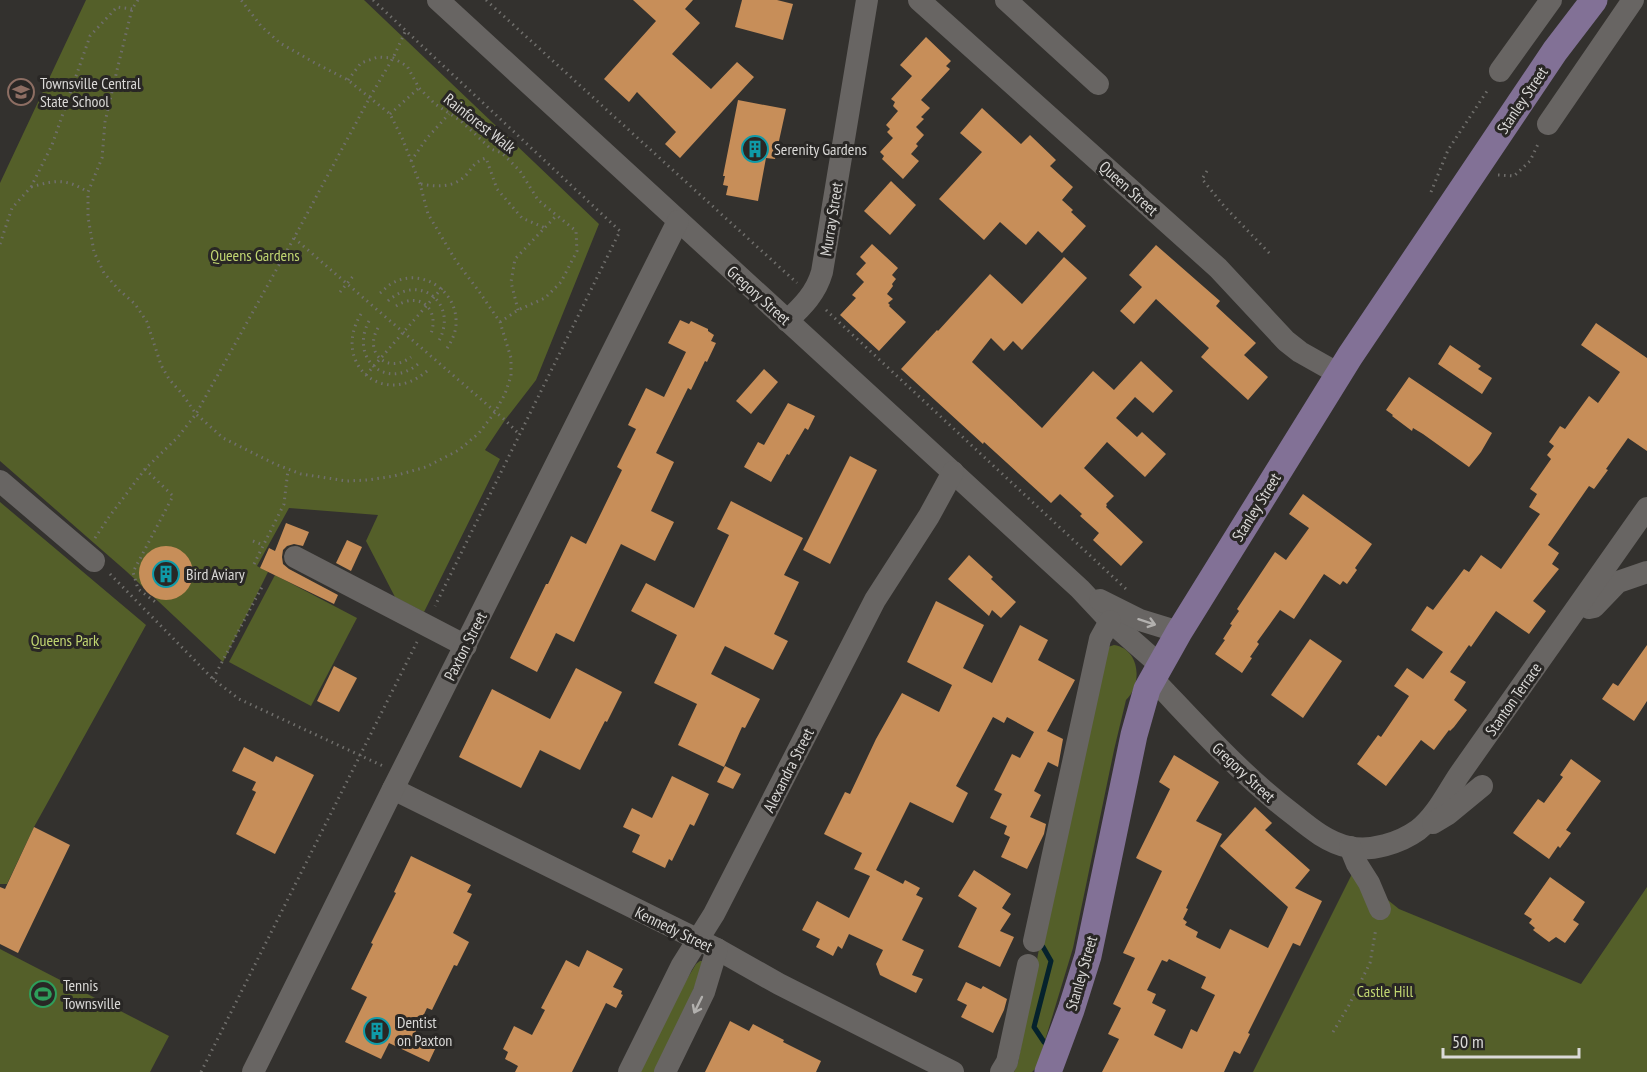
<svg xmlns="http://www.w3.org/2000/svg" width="1647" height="1072" viewBox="0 0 1647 1072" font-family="'PT Sans Narrow',sans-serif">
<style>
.green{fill:#545f29}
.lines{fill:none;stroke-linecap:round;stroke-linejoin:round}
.stream{stroke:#05222c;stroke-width:5}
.building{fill:#c78e59;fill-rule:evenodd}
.path{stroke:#706f6c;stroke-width:3;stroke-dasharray:1.5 4.5;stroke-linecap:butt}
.minor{stroke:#686563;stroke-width:22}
.major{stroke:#827196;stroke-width:27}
.oneway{stroke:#b2b0ae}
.labels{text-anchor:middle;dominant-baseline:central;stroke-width:6;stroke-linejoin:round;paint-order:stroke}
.poi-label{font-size:16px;fill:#dad9d7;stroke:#292725;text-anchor:start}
.street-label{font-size:16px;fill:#dad9d7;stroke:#292725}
.park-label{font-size:16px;fill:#c0d571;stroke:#292725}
</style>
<rect width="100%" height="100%" fill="#33312e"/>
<!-- green -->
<g class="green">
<path d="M86 0H364L599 224 536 380 505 420 485 450 500 459 424 612 395 597 366 541 378 515 289 508 257 566 268 572 223 662 126 571 0 461V183Z"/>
<path d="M0 502 146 625 34 827 7 884H0Z"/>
<path d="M275 575 357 618 311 706 229 662Z"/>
<path d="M1114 645C1140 649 1143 684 1126 700L1114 750 1073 948 1037 1067 1032 1072H1014L1018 1063 1041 938 1108 647Z"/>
<path d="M1353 872 1399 909 1581 984 1647 887V1072H1253Z"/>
<path d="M0 949 169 1036 150 1072H0Z"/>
<path d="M700 961H703V965L661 1072H640L684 984 696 964Z"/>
</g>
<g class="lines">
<!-- stream -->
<path class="stream" d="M1043 947 1051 961 1034 1027 1044 1042"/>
</g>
<!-- building -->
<g class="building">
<path d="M633 0H693L685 9 700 23 672 54 711 89 737 62 754 77 680 158 665 144 676 132 637 92 629 102 604 79 656 21Z"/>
<path d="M742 0H777L793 4 783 40 735 27Z"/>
<path d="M926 37 951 61 946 66 950 69 921 100 930 108 921 117 924 119 916 127 924 135 916 144 918 146 911 154 919 161 903 179 882 159 884 156 880 152 893 138 887 132 890 129 886 125 898 111 893 106 895 102 891 99 912 76 900 65Z"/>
<path d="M738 100 786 109 775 159 766 158 758 201 726 195 728 186 723 185 725 176H723Z"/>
<path d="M982 108 1021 144 1030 135 1056 160 1050 166 1073 187 1062 200 1073 210 1071 212 1086 226 1062 253 1038 231 1026 245 1000 222 984 240 939 199 982 152 960 133Z"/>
<path d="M891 181 916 205 890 235 864 211Z"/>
<path d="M872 244 898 268 892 275 896 279 892 284 893 286 887 294 893 299 888 303 890 305 889 306 906 322 879 351 840 315 856 298 852 295 864 282 856 274 866 263 860 257Z"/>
<path d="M1156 245 1220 301 1216 306 1256 343 1244 355 1268 377 1248 400 1201 357 1209 348 1156 299 1134 324 1120 311 1142 287 1129 275Z"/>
<path d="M1064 257 1087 278 1022 350 1013 341 1004 351 991 338 972 362 1042 428 1093 371 1114 390 1141 361 1173 391 1153 413 1135 397 1116 418 1137 437 1142 432 1166 454 1145 477 1107 442 1084 468 1114 496 1106 504 1107 505 1106 507 1143 542 1121 566 1093 540 1099 533 1080 516 1082 514 1060 494 1051 503 984 442 983 444 901 369 937 330 938 331 990 274 1022 304Z"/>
<path d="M680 320 689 324 691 321 708 329V331L714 335 711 341 716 343 707 362 705 361 691 390 688 388 656 453 674 462 651 511 674 522 655 561 621 544 574 642 556 633 537 672 510 658 546 584H548L571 536 586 544 622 470 617 467 636 429 628 425 646 388 664 397 686 352 668 343Z"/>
<path d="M1596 323 1647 358V451L1628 438 1606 469 1608 470 1594 489 1589 486 1548 545 1559 553 1552 564 1559 569 1533 601 1546 611 1529 634 1496 611 1471 647 1469 645 1450 672 1466 682 1454 700 1467 710 1454 727 1450 731 1449 730 1434 750 1421 740 1386 786 1357 764 1378 735 1381 737 1409 696 1394 686 1407 668 1423 679 1443 652 1411 630 1427 606 1433 610 1464 569 1469 572 1481 555 1501 569 1540 514 1529 507 1537 494 1530 489 1551 459 1547 455 1554 446 1549 442 1560 426 1565 429 1589 396 1598 403 1620 372 1581 345Z"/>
<path d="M1450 345 1481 366 1478 369 1492 378 1482 394 1438 364Z"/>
<path d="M764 369 778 382 751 414 736 401Z"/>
<path d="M1409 377 1492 433 1481 452 1469 467 1423 434 1413 428 1412 431 1392 416 1393 415 1386 410Z"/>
<path d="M788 403 815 416 808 430 805 428 789 455 787 454 771 482 744 467 758 442 764 445Z"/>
<path d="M850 456 877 470 830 564 803 550Z"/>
<path d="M1303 494 1372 544 1355 568 1357 570 1347 584 1343 581 1340 585 1324 574 1294 619 1280 610 1257 642 1259 644 1250 657 1252 658 1242 673 1215 654 1225 640 1223 639 1232 625 1230 624 1239 611 1237 609 1275 552 1286 560 1309 528 1289 514Z"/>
<path d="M731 501 803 538 784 575 799 582 774 634 788 641 773 670 725 646 711 674 760 699 745 728 742 727 724 767 678 745 697 704 654 683 677 635 631 611 646 583 694 608 729 535 717 529Z"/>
<path d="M286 523 309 532 303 546 294 544 287 546 283 550 282 557 283 564 289 569 338 595 334 604 260 568 269 548 275 551Z"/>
<path d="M347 540 362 547 351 571 336 563Z"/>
<circle cx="166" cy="573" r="27"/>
<path d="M969 555 993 577 991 579 1016 602 1001 618 992 610 989 616 948 579Z"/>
<path d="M936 601 984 625 963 668 992 683 1020 625 1048 640 1038 660 1075 680 1047 731 1063 739 1058 767 1048 762 1034 791 1041 795 1030 817 1046 824 1044 834 1027 869 1001 857 1010 837 1004 834 1007 826 990 818 1002 794 994 790 1012 754 1020 758 1034 732 1007 717 1004 723 993 717 956 786 968 793 953 823 910 802 876 870 903 884 905 880 920 888 916 895 923 898 902 940 924 950 912 975 923 979 916 993 880 975 876 964 883 950 849 934 842 949 838 946 833 956 816 947 820 939 802 930 817 901 849 918 870 876 854 869 862 853 824 834 845 792 850 794 876 739 902 693 939 712 952 685 907 662Z"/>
<path d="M1310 639 1342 661 1303 718 1271 695Z"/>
<path d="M1647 645V701L1634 721 1602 699 1613 683 1618 686Z"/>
<path d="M334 666 357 678 339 712 317 701Z"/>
<path d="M576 668 622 692 607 722 605 721 580 770 540 750 521 788 459 757 492 689 550 719Z"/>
<path d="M244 747 273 762 276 756 314 775 275 854 236 834 256 792 252 790 256 782 232 771Z"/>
<path d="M1174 755 1219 782 1196 821 1222 834 1186 908 1188 909 1183 919 1187 922 1185 925 1198 932 1196 937 1220 949 1230 929 1268 948 1288 907 1220 846 1255 807 1272 823 1265 830 1310 870 1295 888 1322 901 1300 946 1293 943 1248 1033 1250 1034 1240 1054 1234 1051 1224 1072H1102L1119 1039 1108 1034 1121 1008 1113 1004 1135 958 1123 953 1162 871 1136 858 1170 789 1159 782ZM1169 959 1206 977 1201 988 1215 995 1197 1032 1191 1029 1182 1049 1154 1035 1166 1010 1152 1003 1156 994 1147 990 1162 960 1167 962Z"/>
<path d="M1571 759 1601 781 1566 830 1571 833 1560 848 1558 846 1549 859 1513 833 1538 799 1544 803 1563 777 1560 775Z"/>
<path d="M725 766 741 774 733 789 717 782Z"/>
<path d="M672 776 709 794 694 826 690 824 672 861 669 859 665 868 632 852 640 835 623 827 632 808 652 818Z"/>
<path d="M34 827 70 845 18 953 0 944V887L5 889Z"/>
<path d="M411 856 471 885 467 892 472 894 453 933 469 942 457 966 454 965 432 1010 427 1008 414 1035 436 1047 429 1062 389 1043 381 1059 345 1042 367 997 351 989 373 944 371 943 396 893 394 892Z"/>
<path d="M974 870 1011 894 1002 908 1011 914 1000 931 1014 937 1000 967 958 947 977 908 958 896Z"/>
<path d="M1550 877 1585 902 1573 920 1579 924 1565 943 1556 937 1549 942 1533 930 1535 928 1529 923 1532 919 1524 914Z"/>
<path d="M587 950 623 969 613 987 622 991 621 994 623 995 616 1008 606 1003 572 1072H515L518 1066 505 1059 508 1052 503 1049 514 1026 532 1035 545 1010 541 1008 566 960 579 967Z"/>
<path d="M966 982 981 989 983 986 1007 999 1004 1010 993 1033 961 1017 967 1005 957 1000Z"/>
<path d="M730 1021 749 1031 753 1024 784 1040 783 1042 821 1061 816 1072H705Z"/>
</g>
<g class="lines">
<!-- path -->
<g class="path">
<path d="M138 0 132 9 118 66 105 122 102 158 88 192V217L94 252 104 273 119 290 135 304 147 322 161 365 169 379 183 395 196 414 223 438 275 464 301 474 347 481 368 480 394 476 426 467 459 450 479 433 495 412 505 394 511 376V358L500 322 478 290 456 261 428 214 420 184 403 140 390 114 348 80 315 63 280 43 261 26 241 0"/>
<path d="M373 0 620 231 435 606"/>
<path d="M486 0 797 283"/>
<path d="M348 80 361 63 378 57 393 58 407 66 419 88 435 104 461 121 491 149 502 153 520 171 538 200 576 231 577 251 561 282 545 298 518 310 500 322"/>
<path d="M390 114 419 88"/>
<path d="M411 161 427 138 449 114"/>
<path d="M1207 171 1202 179 1224 206 1272 256"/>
<path d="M1498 175 1514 176 1530 161 1539 142"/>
<path d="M421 184C437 187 455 188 467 174 473 166 476 161 486 158L497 189 522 218 545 228"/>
<path d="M31 187C56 180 65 178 88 192"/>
<path d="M1431 192 1448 150 1489 88"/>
<path d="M294 238 505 420 520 435"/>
<path d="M0 244 12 208 31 187 52 145 90 36 117 7 132 9"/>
<path d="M340 292 354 275"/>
<path d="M380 293C384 290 387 286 391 284 420 266 458 290 456 324 456 333 451 342 446 350"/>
<path d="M388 301C421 271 461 306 437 344"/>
<path d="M396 306C421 290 441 311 430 336"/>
<path d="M518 310 511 282 515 259 556 216"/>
<path d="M826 310 1126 589"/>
<path d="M361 314C331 363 383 409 427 371"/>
<path d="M369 321C349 358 386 391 418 364"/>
<path d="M378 328C363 353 388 375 411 357"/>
<path d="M366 375 442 288"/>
<path d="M145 469 173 496 133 572 138 589 158 604"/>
<path d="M95 538 109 517 145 469 178 437 196 414 294 238 370 97 393 58 406 30"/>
<path d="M253 541 263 545"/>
<path d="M254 564 284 504 288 470"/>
<path d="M110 574 213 679 239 699 383 766"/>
<path d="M213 679 263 585"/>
<path d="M1333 1032 1348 1007 1370 963 1376 928"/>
<path d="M201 1072 417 642"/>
</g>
<!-- minor -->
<g class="minor">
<path d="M438 0 1080 589 1110 621 1160 665"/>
<path d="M919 0 1218 268 1286 341 1300 352 1339 374"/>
<path d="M1006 0 1098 84"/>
<path d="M1500 71 1551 0"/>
<path d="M1548 124 1633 0"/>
<path d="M787 321C803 306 816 293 822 272L867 0"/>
<path d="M0 481 94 561"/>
<path d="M295 557 466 646"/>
<path d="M1100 600 1140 620 1179 632"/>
<path d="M1583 605 1589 608 1594 607 1618 582 1647 572"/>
<path d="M1152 678C1198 726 1241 775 1294 815 1310 828 1328 843 1349 847 1371 852 1400 843 1418 830 1436 816 1447 793 1459 775L1647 508"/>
<path d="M393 789 717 949 779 984 953 1072"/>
<path d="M1433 823 1448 814 1482 786"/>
<path d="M1350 847 1357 864 1369 883 1380 909"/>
<path d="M1034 941 1100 639 1110 621"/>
<path d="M253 1072 393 789 678 221"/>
<path d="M629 1072 682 965 714 914 875 600 929 516 953 472"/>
<path d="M665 1072 704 992 717 949"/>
<path d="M1001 1072 1007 1062 1028 965"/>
</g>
<!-- major -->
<path class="major" d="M1048 1072 1071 1010 1088 956 1134 735 1147 689 1179 632 1350 356 1520 103 1555 51 1594 0"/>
</g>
<!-- one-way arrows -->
<defs><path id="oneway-shaft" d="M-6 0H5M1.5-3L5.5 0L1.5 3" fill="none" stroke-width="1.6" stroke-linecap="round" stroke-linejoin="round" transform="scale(1.5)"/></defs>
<g class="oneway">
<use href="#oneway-shaft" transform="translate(1147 622) rotate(18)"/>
<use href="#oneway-shaft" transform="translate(698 1005) rotate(116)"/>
</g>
<!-- icons -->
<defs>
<symbol id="school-ring" viewBox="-11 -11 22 22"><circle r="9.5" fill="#292725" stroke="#8d6e63" stroke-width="1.5"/><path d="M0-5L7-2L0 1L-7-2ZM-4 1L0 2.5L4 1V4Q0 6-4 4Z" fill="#8d6e63"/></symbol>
<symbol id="building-ring" viewBox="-11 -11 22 22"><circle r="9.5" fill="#292725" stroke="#0f9aa8" stroke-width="1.5"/><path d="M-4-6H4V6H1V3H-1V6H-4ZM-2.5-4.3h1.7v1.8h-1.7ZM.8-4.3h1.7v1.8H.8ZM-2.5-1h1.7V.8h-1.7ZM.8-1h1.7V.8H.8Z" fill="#0f9aa8"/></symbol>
<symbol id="stadium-ring" viewBox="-11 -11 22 22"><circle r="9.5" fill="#292725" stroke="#2e9e5b" stroke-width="1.5"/><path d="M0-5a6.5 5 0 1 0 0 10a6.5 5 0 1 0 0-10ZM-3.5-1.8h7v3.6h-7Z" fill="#2e9e5b"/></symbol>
</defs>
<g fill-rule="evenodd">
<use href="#school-ring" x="6" y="77" width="30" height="30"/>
<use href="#building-ring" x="740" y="134" width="30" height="30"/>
<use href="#building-ring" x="151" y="559" width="30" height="30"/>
<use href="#stadium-ring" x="28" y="979" width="30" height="30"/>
<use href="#building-ring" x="362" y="1016" width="30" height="30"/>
</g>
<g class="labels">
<!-- poi labels -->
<g class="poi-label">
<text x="40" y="83">Townsville Central<tspan x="40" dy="18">State School</tspan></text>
<text x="774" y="149">Serenity Gardens</text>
<text x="186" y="574">Bird Aviary</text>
<text x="63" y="985">Tennis<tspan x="63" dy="18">Townsville</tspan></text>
<text x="397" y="1022">Dentist<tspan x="397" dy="18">on Paxton</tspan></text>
</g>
<!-- street labels -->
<g class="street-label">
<text transform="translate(1522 100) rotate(-56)">Stanley Street</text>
<text transform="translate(480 123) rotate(38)">Rainforest Walk</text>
<text transform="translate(1129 188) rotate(42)">Queen Street</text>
<text transform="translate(831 219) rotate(-81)">Murray Street</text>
<text transform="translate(759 295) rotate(42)">Gregory Street</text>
<text transform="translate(1256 507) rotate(-58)">Stanley Street</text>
<text transform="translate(465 646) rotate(-63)">Paxton Street</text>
<text transform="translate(1513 699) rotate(-55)">Stanton Terrace</text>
<text transform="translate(788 770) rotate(-63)">Alexandra Street</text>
<text transform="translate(1244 772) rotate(43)">Gregory Street</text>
<text transform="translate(674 929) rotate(26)">Kennedy Street</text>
<text transform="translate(1081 973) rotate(-74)">Stanley Street</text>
</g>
<!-- park labels -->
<g class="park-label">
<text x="255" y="255">Queens Gardens</text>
<text x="65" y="640">Queens Park</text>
<text x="1385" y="991">Castle Hill</text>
</g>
</g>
<!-- scale -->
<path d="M1443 1048v9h136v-9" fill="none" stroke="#dad9d7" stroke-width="3"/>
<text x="1452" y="1048" font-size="18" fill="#dad9d7" stroke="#292725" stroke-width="4.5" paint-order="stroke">50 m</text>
</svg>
